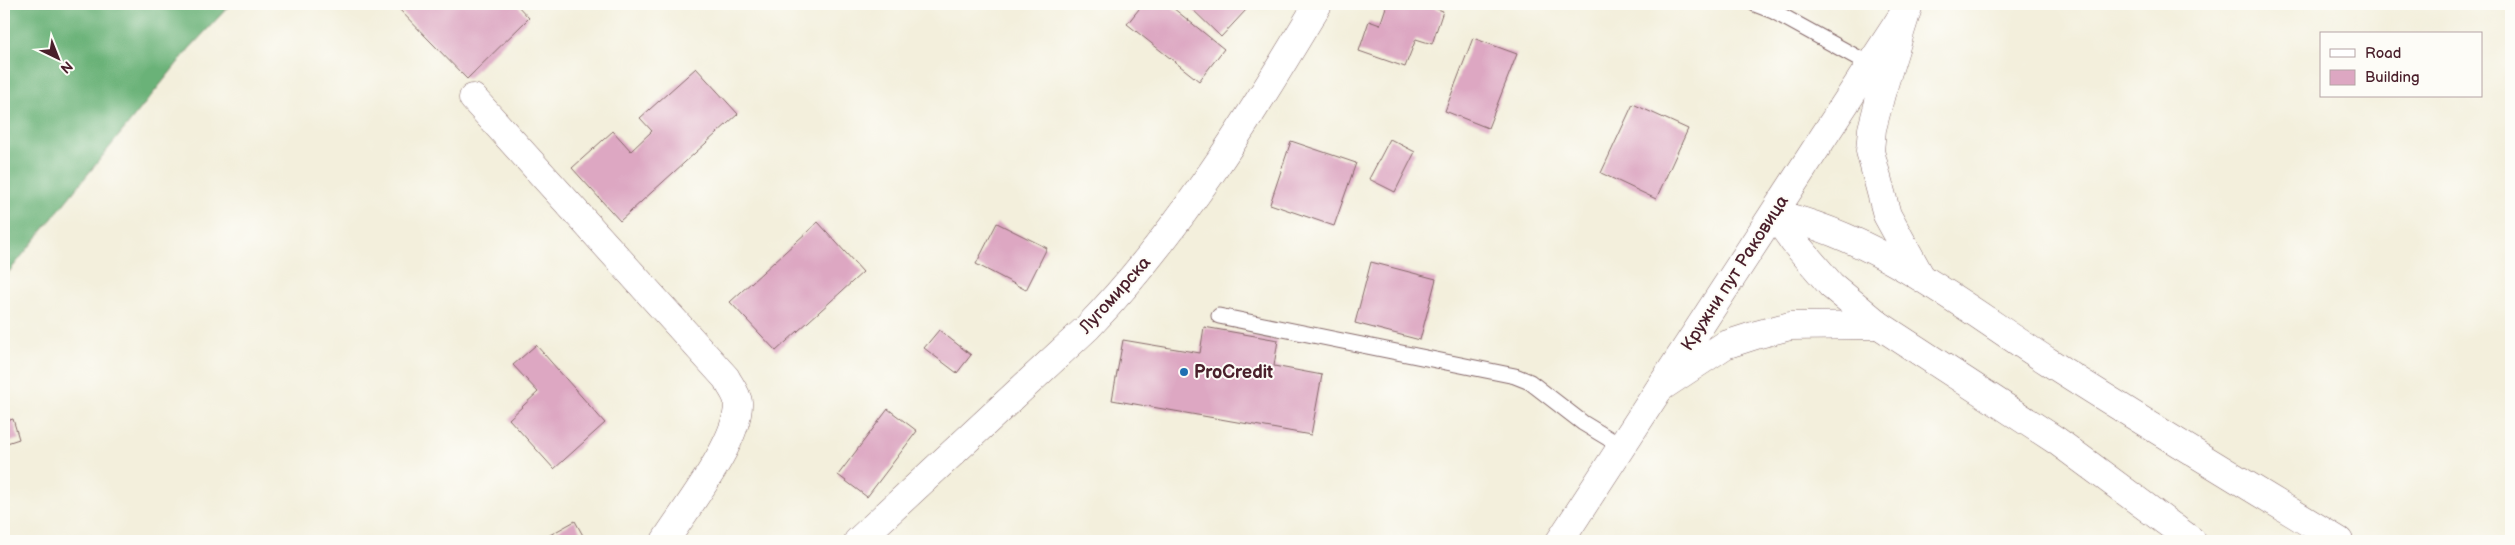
<svg xmlns="http://www.w3.org/2000/svg" width="2515" height="545" viewBox="0 0 2515 545" font-family="'Balsamiq Sans',sans-serif">
<style>
.forest{fill:#6ab278;stroke:#5a6852}
.building{fill:#dda7c2}
.lines{fill:none;stroke-linecap:round;stroke-linejoin:round}
.service-casing{stroke:#856869;stroke-width:17}
.minor-casing{stroke:#856869;stroke-width:29}
.secondary-casing{stroke:#856869;stroke-width:29}
.motorway-casing{stroke:#856869;stroke-width:29}
.service{stroke:#fff;stroke-width:15}
.minor{stroke:#fff;stroke-width:28}
.secondary{stroke:#fff;stroke-width:28}
.motorway{stroke:#fff;stroke-width:28}
.poi-dot{fill:#1f6fb2;stroke:#fdfcf7;stroke-width:2}
.labels{text-anchor:middle;dominant-baseline:central;stroke-width:4;stroke-linejoin:round;paint-order:stroke}
.street-label{font-size:18px;fill:#4a1f2b;stroke:#fdfcf7}
.poi-label{font-size:18px;font-weight:bold;fill:#4a1f2b;stroke:#fdfcf7;text-anchor:start}
</style>
<rect width="100%" height="100%" fill="#fdfcf7"/>
<filter id="ink" filterUnits="userSpaceOnUse"><feTurbulence type="fractalNoise" baseFrequency=".02" numOctaves="2"/><feDisplacementMap in="SourceGraphic" scale="10" xChannelSelector="R" yChannelSelector="G"/><feConvolveMatrix kernelMatrix="1 2 1 2 8 2 1 2 1" color-interpolation-filters="sRGB"/></filter>
<filter id="wash" filterUnits="userSpaceOnUse"><feTurbulence type="fractalNoise" baseFrequency=".0096" numOctaves="4" result="noise"/><feDisplacementMap in="SourceGraphic" scale="20" xChannelSelector="R" yChannelSelector="G"/><feGaussianBlur stdDeviation="1.12" result="paint"/><feColorMatrix in="noise" values="0 0 0 0 0 0 0 0 0 0 0 0 0 0 0 0 0 1.4 0 .05"/><feComposite in="paint" operator="in"/></filter>
<g filter="url(#wash)">
<rect width="100%" height="100%" fill="#f3efdc"/>
<!-- forest -->
<path class="forest" d="M4 4H231L189 49 4 278Z"/>
<g id="blocks">
<!-- building -->
<g class="building">
<path d="M397 4H516L529 18 467 79 395 5Z"/>
<path d="M1143 4H1168L1224 49 1199 81 1127 24Z"/>
<path d="M1187 4H1239L1246 10 1221 37Z"/>
<path d="M1387 4H1422L1443 11 1432 44 1416 39 1405 67 1359 51 1369 21 1380 25Z"/>
<path d="M1473 38 1517 54 1488 128 1445 111Z"/>
<path d="M696 68 738 114 620 221 572 168 613 131 631 151 652 131 640 118Z"/>
<path d="M1633 104 1688 129 1656 199 1601 173Z"/>
<path d="M1390 139 1415 152 1395 192 1369 179Z"/>
<path d="M1291 141 1356 163 1334 226 1270 204Z"/>
<path d="M818 222 863 272 776 351 730 302Z"/>
<path d="M997 223 1047 248 1026 290 976 264Z"/>
<path d="M1371 262 1436 279 1420 340 1355 323Z"/>
<path d="M1204 327 1278 340 1274 366 1322 375 1311 435 1112 400 1123 340 1200 353Z"/>
<path d="M939 330 971 355 957 373 924 348Z"/>
<path d="M536 345 605 423 554 469 509 419 538 392 513 365Z"/>
<path d="M888 409 917 431 867 497 838 475Z"/>
<path d="M13 419 19 439 4 444V422Z"/>
<path d="M575 521 586 541H539Z"/>
</g>
</g>
</g>
<g filter="url(#ink)">
<use href="#blocks" fill-opacity="0" stroke="#856869" stroke-width="1"/>
<g class="lines">
<defs>
<g id="service">
<path d="M1755 4 1773 11 1871 65"/>
<path d="M1219 316 1515 376 1530 382 1583 423 1621 446"/>
</g>
<g id="minor">
<path d="M473 98 726 378C729 384 737 394 738 402 740 440 686 508 665 541"/>
<path d="M858 541 1087 328C1179 232 1250 118 1318 4"/>
</g>
<path id="secondary" d="M1560 541 1901 18"/>
<g id="motorway">
<path d="M1909 4 1881 94 1872 129 1870 151 1887 215 1921 277"/>
<path d="M1774 214C1877 236 1962 306 2049 362 2144 423 2242 482 2339 541"/>
<path d="M1774 214 1794 242 1831 285 1879 325 2057 441 2192 541"/>
<path d="M1660 388 1725 345 1756 335 1790 326 1879 325"/>
</g>
</defs>
<!-- service casing -->
<use href="#service" class="service-casing"/>
<!-- minor casing -->
<use href="#minor" class="minor-casing"/>
<!-- secondary casing -->
<use href="#secondary" class="secondary-casing"/>
<!-- motorway casing -->
<use href="#motorway" class="motorway-casing"/>
<!-- service -->
<use href="#service" class="service"/>
<!-- minor -->
<use href="#minor" class="minor"/>
<!-- secondary -->
<use href="#secondary" class="secondary"/>
<!-- motorway -->
<use href="#motorway" class="motorway"/>
</g>
</g>
<!-- markers -->
<circle class="poi-dot" cx="1184" cy="372" r="5"/>
<g class="labels">
<!-- street labels -->
<g class="street-label">
<text transform="translate(1735 273) rotate(-57)">Кружни пут Раковица</text>
<text transform="translate(1115 295) rotate(-48)">Лугомирска</text>
</g>
<!-- poi labels -->
<g class="poi-label">
<text x="1194" y="372">ProCredit</text>
</g>
</g>
<!-- margin -->
<rect width="2515" height="545" fill="none" stroke="#fdfcf7" stroke-width="20"/>
<!-- legend -->
<rect x="2320" y="32" width="162" height="65" fill="#fdfcf7" stroke="#b5a4a5"/>
<rect x="2330" y="49" width="25" height="8" fill="#ffffff" stroke="#b5a4a5"/>
<text x="2365" y="58" font-size="15" fill="#4a1f2b">Road</text>
<rect x="2330" y="70" width="25" height="15" fill="#dda7c2" stroke="#b5a4a5"/>
<text x="2365" y="82" font-size="15" fill="#4a1f2b">Building</text>
<!-- north arrow -->
<g transform="translate(58 58) rotate(137)" stroke="#fdfcf7" stroke-width="4" paint-order="stroke">
<path d="M0-4L9 19L0 12L-9 19Z" fill="#4a1f2b"/>
<text y="-8" font-size="14" font-weight="bold" text-anchor="middle" fill="#4a1f2b">N</text>
</g>
</svg>
